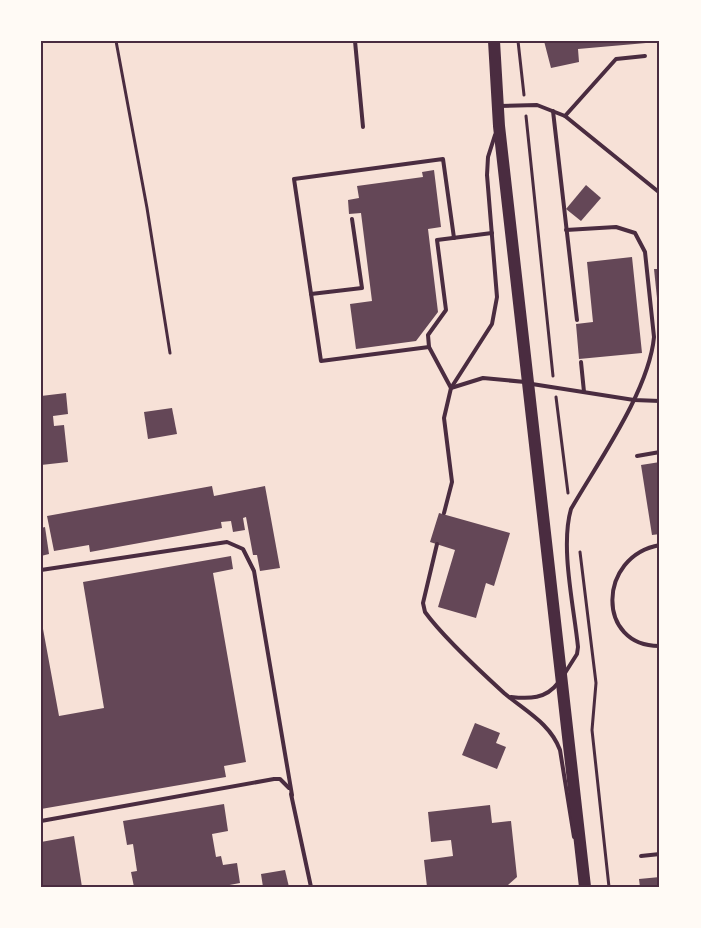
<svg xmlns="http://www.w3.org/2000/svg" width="701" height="928" viewBox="0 0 701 928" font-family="'Fira Sans Condensed',sans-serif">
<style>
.building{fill:#644757}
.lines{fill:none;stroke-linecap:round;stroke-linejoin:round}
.path{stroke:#4a2c40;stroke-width:3}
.service{stroke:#4a2c40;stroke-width:4}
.primary{stroke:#4a2c40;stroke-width:12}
.neatline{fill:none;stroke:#4a2c40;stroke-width:2}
</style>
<rect width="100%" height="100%" fill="#f7e1d7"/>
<!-- building -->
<g class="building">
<path d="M544 41H646V43L578 49 579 62 551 68Z"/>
<path d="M434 170 441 227 428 229 438 312 416 341 356 349 350 304 372 301 361 213 349 214 348 200 359 198 357 186 423 177 422 172Z"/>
<path d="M586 185 601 198 581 221 566 209Z"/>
<path d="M632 257 642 353 579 359 576 324 593 322 587 262Z"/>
<path d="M654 269H660V297L657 298Z"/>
<path d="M66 393 68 414 53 416 54 426 64 425 68 462 41 465V429H43L41 396Z"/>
<path d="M172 408 177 434 148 439 144 412Z"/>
<path d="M660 462V534L652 535 641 465Z"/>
<path d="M212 486 214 496 265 486 280 568 260 571 257 555H253L246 517 243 518 245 530 233 532 231 521 221 522 222 528 90 552 89 545 54 551 47 516Z"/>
<path d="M439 513 510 533 494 586 486 583 476 618 438 607 455 550 430 542Z"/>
<path d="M45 527 49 554 41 556V528Z"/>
<path d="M231 556 233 569 213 573 246 762 224 766 226 777 41 809V618L59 716 104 708 83 582Z"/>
<path d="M475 723 500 733 496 743 506 747 497 769 462 755Z"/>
<path d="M224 804 228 831 212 834 216 857 221 856 223 865 237 863 240 883 219 887H134L131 872 137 871 133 844 127 845 123 821Z"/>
<path d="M490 805 492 823 511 821 517 877 508 885 496 887H427L424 860 453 856 451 840 431 842 428 812Z"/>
<path d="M74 836 82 887H41V842Z"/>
<path d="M285 870 289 887H263L261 874Z"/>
<path d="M660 877V887H640L639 879Z"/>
</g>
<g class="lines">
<!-- path -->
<g class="path">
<path d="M116 41 147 208 170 353"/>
<path d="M518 41 524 95"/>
<path d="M526 116 553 376"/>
<path d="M556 397 568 493"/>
<path d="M580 552 596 683 592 730 609 887"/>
</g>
<!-- service -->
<g class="service">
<path d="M355 41 363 127"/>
<path d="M499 106 537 105 565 116 660 193"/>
<path d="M553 111 577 320"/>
<path d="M565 116 616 59 645 56"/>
<path d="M492 233 437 240 446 310 428 335 429 347 451 388 483 378 525 382"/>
<path d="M311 294 362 288 352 219"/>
<path d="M429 347 321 361 294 179 443 159 454 238"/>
<path d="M581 362 584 392"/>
<path d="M532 384 634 400 660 401"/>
<path d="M637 456 660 452"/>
<path d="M444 513 452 482 444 418 451 388 492 324 497 297 487 175 488 157 495 135"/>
<path d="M437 544 423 603 425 612C443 637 481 672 504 693 525 711 550 723 560 750L574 837"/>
<path d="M660 545C597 556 596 647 660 646"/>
<path d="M41 570 227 542 243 549 254 571 292 795"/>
<path d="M565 673 577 654 578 647C574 607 560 547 571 509 598 462 649 391 654 337L645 252 635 233 616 227 566 230"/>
<path d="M511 697C529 699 546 699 558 683"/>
<path d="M291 794 311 887"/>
<path d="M41 821 274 779H280L289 788"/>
<path d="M641 856 660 854"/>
</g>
<!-- primary -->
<path class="primary" d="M494 41 499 126 585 887"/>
</g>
<!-- border -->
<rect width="701" height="928" fill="none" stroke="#fffaf5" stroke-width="85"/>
<rect x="42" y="42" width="616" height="844" class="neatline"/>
</svg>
